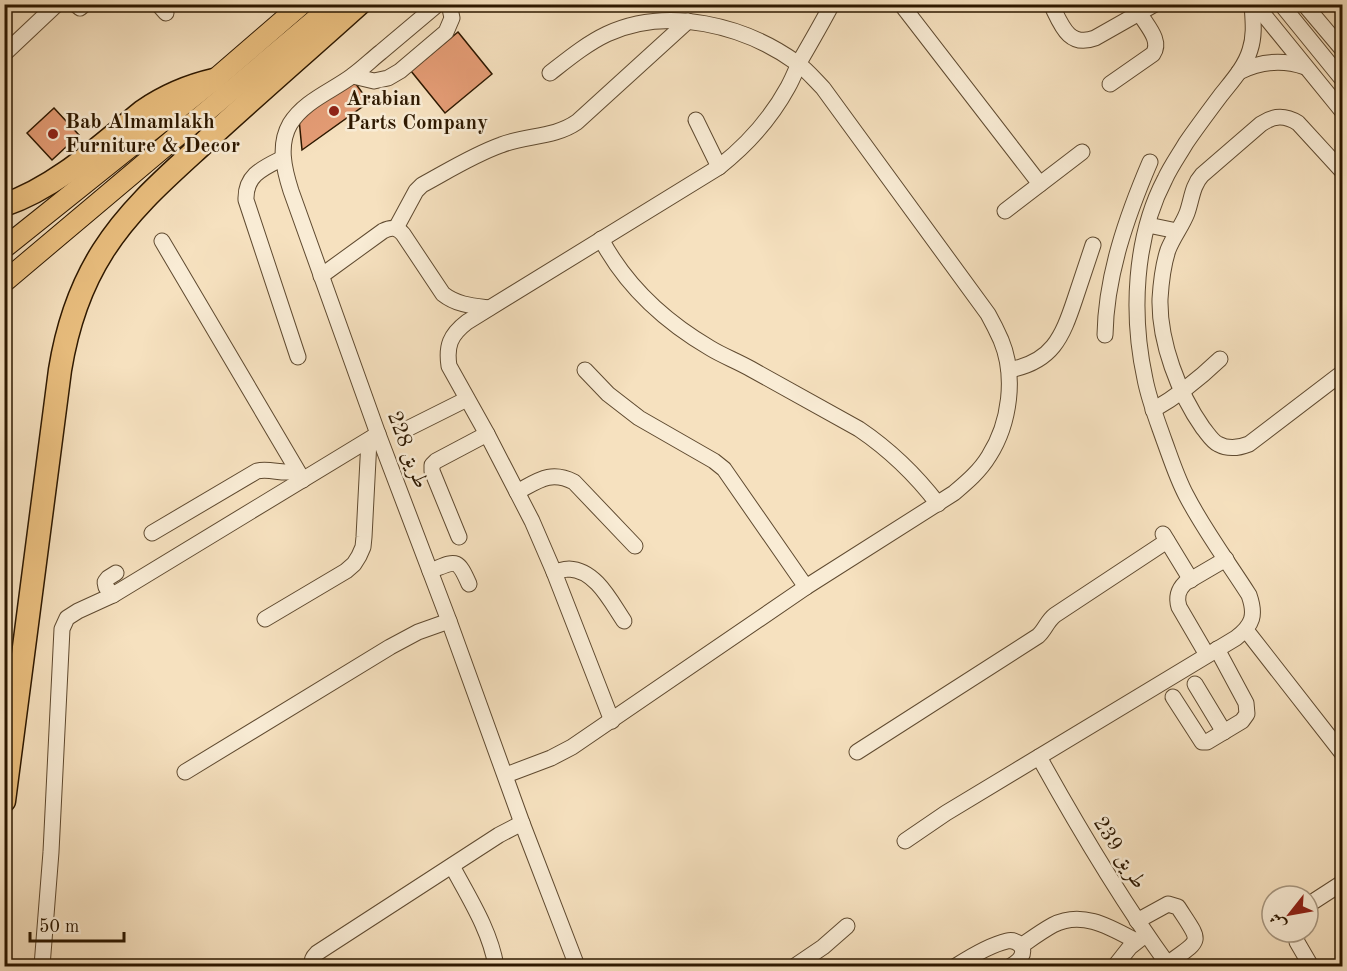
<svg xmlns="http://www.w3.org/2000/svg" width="1347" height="971" viewBox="0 0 1347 971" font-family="'Old Standard TT',Amiri,serif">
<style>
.building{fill:#e49c75;stroke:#2d1800;stroke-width:1.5}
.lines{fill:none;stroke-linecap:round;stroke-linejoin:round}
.minor-casing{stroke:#5f4a30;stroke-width:17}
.major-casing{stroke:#2d1800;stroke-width:22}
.highway-casing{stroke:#2d1800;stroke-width:25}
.minor{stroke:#f9ecd5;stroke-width:15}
.major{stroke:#ebc080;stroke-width:20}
.highway{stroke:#ebc080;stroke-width:22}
.poi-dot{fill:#8f2418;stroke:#f9ecd5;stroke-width:2}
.labels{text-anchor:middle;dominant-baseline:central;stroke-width:5;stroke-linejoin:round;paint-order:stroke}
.poi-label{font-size:21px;font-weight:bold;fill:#2d1800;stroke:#f9ecd5;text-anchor:start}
.street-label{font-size:21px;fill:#2d1800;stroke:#f9ecd5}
</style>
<rect width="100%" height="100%" fill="#f6e1bf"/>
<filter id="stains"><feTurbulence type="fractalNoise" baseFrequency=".00333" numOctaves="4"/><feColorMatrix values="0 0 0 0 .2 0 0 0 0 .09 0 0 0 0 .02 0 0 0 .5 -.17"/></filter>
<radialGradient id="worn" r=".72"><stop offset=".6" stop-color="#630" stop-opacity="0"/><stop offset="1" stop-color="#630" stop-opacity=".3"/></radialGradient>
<!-- building -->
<g class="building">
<path d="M1329 4H1342V21Z"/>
<path d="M458 32 492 74 445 113 411 71Z"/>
<path d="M353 80 369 102 302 150 299 119Z"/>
<path d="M54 108 79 135 52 160 27 133Z"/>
</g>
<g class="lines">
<defs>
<g id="minor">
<path d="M75 4 80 8 85 4"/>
<path d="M158 4 166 13"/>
<path d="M438 4C419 20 400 36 381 52 371 60 362 69 352 76 332 91 304 101 290 124 278 145 284 169 291 191L378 434 449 621 522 823 577 966"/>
<path d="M901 4 1040 184"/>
<path d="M1051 4C1061 24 1068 48 1095 38L1155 4"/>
<path d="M1255 4 1342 111"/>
<path d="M1281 4 1342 79"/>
<path d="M1304 4 1342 49"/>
<path d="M4 54 57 4"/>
<path d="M1239 72C1261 61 1282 59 1305 67"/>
<path d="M353 76 374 81 388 78 400 71 446 32 452 18 449 4"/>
<path d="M1110 84 1153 54C1162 41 1147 26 1140 14"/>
<path d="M696 120 719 167"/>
<path d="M283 158C263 168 245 175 246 200L298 357"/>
<path d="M1342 171 1298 123C1285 115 1274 115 1261 124L1202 175C1192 186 1192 199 1187 213 1182 226 1173 237 1168 250 1163 265 1161 283 1160 299 1159 342 1179 394 1203 428 1208 434 1212 441 1218 444 1229 450 1239 448 1249 444L1342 373"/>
<path d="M1005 211 1082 152"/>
<path d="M1148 225 1177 231"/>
<path d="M396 228 416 191 422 185C448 171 473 155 501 145 526 135 554 138 577 122L688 21"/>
<path d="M601 239C626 286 664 321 710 348 723 356 737 361 751 369 787 389 823 409 859 429 890 450 915 474 938 504"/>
<path d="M162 241 303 480"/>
<path d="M321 276 383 231C391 227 397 227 403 234L443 294C457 305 473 306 489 308"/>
<path d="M1105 335C1106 275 1127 216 1150 162"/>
<path d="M585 370 608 394 639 418 714 461 724 469 806 587"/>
<path d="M1009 370C1052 362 1062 338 1075 299 1081 281 1087 263 1093 245"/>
<path d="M1153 410C1178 396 1199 379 1220 359"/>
<path d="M403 431 467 399"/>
<path d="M517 492C538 481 550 470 574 482L635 546"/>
<path d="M152 533 257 471C271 468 283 475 297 471"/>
<path d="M1163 534 1191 580"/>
<path d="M459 537 432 471V465L436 461 487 434"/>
<path d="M430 571C456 561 457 557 469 584"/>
<path d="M554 572C559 571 564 569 569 569 596 570 611 602 624 621"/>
<path d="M113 595 106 587 105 582 108 578 116 573"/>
<path d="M265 619 346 571 354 564 359 556 363 547 364 537 369 440"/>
<path d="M1246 630 1342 753"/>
<path d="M1207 655 1179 607C1176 597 1178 590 1185 583L1226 559"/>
<path d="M1195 684 1224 732"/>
<path d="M1173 697 1202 742H1207L1242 721 1247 714 1246 703 1217 649"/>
<path d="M612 721 554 572 532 521 487 434 449 366C446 346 450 335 467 322L719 167C747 145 771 118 788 87 793 78 796 70 800 61 811 42 822 23 832 4"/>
<path d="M857 752 1038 636C1045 630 1047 621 1055 615L1167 541"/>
<path d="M1039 757C1079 829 1121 900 1169 966"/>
<path d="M185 772 390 647 418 632 449 621"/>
<path d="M506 775 551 758 572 747 806 587 954 493C967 482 980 471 989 456 1010 423 1016 376 1001 340 997 331 993 323 988 314L823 88C815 80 807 70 797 63 744 25 668 6 607 34 586 44 568 59 550 73"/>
<path d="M905 841 946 813 1236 638C1253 625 1256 615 1249 595 1228 562 1204 530 1186 495 1177 478 1171 459 1164 440 1157 420 1149 400 1145 379 1131 315 1134 238 1165 179 1171 166 1179 155 1186 143 1197 127 1209 111 1221 95 1232 81 1245 67 1250 50 1255 35 1253 20 1252 4"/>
<path d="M452 866C469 898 490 930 496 966"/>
<path d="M1308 905 1342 883"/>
<path d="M1137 921 1168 904 1178 907C1202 944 1203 938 1167 964"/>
<path d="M1296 932 1297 942 1311 966"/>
<path d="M1021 946C1031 939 1042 931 1053 925 1082 910 1110 927 1136 941"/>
<path d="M42 966 51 852 62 629 67 618 78 611 113 595 378 434"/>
<path d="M313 966C311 960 313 957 317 953L499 835 522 823"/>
<path d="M795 966 823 947 847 926"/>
<path d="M956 966C970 957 990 945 1007 941 1016 939 1027 947 1021 957 1019 961 1014 964 1011 966"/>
<path d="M1115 966 1130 947 1144 936"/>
</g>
<g id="major">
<path d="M4 248 214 80 302 4"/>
<path d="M4 282 334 4"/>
</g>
<g id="highway">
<path d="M4 205C57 187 101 145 143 111 165 96 188 86 214 80"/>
<path d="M4 801 60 370C67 327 80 287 103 251 130 208 169 175 206 141 256 95 308 50 359 4"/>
</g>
</defs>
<!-- minor casing -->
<use href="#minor" class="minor-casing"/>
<!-- major casing -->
<use href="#major" class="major-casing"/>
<!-- highway casing -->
<use href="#highway" class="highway-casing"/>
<!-- minor -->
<use href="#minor" class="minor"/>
<!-- major -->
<use href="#major" class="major"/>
<!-- highway -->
<use href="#highway" class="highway"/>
</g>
<!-- markers -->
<g class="poi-dot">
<circle cx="334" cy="111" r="6"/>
<circle cx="53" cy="134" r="6"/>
</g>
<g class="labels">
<!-- poi labels -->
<g class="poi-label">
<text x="346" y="99">Arabian<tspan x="346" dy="24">Parts Company</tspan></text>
<text x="65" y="122">Bab Almamlakh<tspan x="65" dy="24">Furniture &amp; Decor</tspan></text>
</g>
<!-- street labels -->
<g class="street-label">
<text transform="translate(407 450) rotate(69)">طريق 228</text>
<text transform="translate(1119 853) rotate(58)">طريق 239</text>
</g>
</g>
<!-- margin -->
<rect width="1347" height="971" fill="none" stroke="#f6e1bf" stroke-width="24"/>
<rect x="6" y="6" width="1335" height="959" fill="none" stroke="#2d1800" stroke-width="3"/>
<rect x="12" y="12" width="1323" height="947" fill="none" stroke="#2d1800" stroke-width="1.5"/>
<!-- north arrow -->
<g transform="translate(1290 914) rotate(239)"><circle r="28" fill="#f9ecd5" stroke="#a79780" stroke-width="1.5"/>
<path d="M0-4.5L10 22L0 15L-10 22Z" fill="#8f2418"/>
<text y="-9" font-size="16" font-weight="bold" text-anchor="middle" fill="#2d1800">ش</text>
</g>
<!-- scale -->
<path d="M30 932v9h94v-9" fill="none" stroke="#2d1800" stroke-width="3"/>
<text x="39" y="932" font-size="18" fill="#2d1800" stroke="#f9ecd5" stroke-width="4.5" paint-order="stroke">50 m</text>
<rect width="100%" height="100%" filter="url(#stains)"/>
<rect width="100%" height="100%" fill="url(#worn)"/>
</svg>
